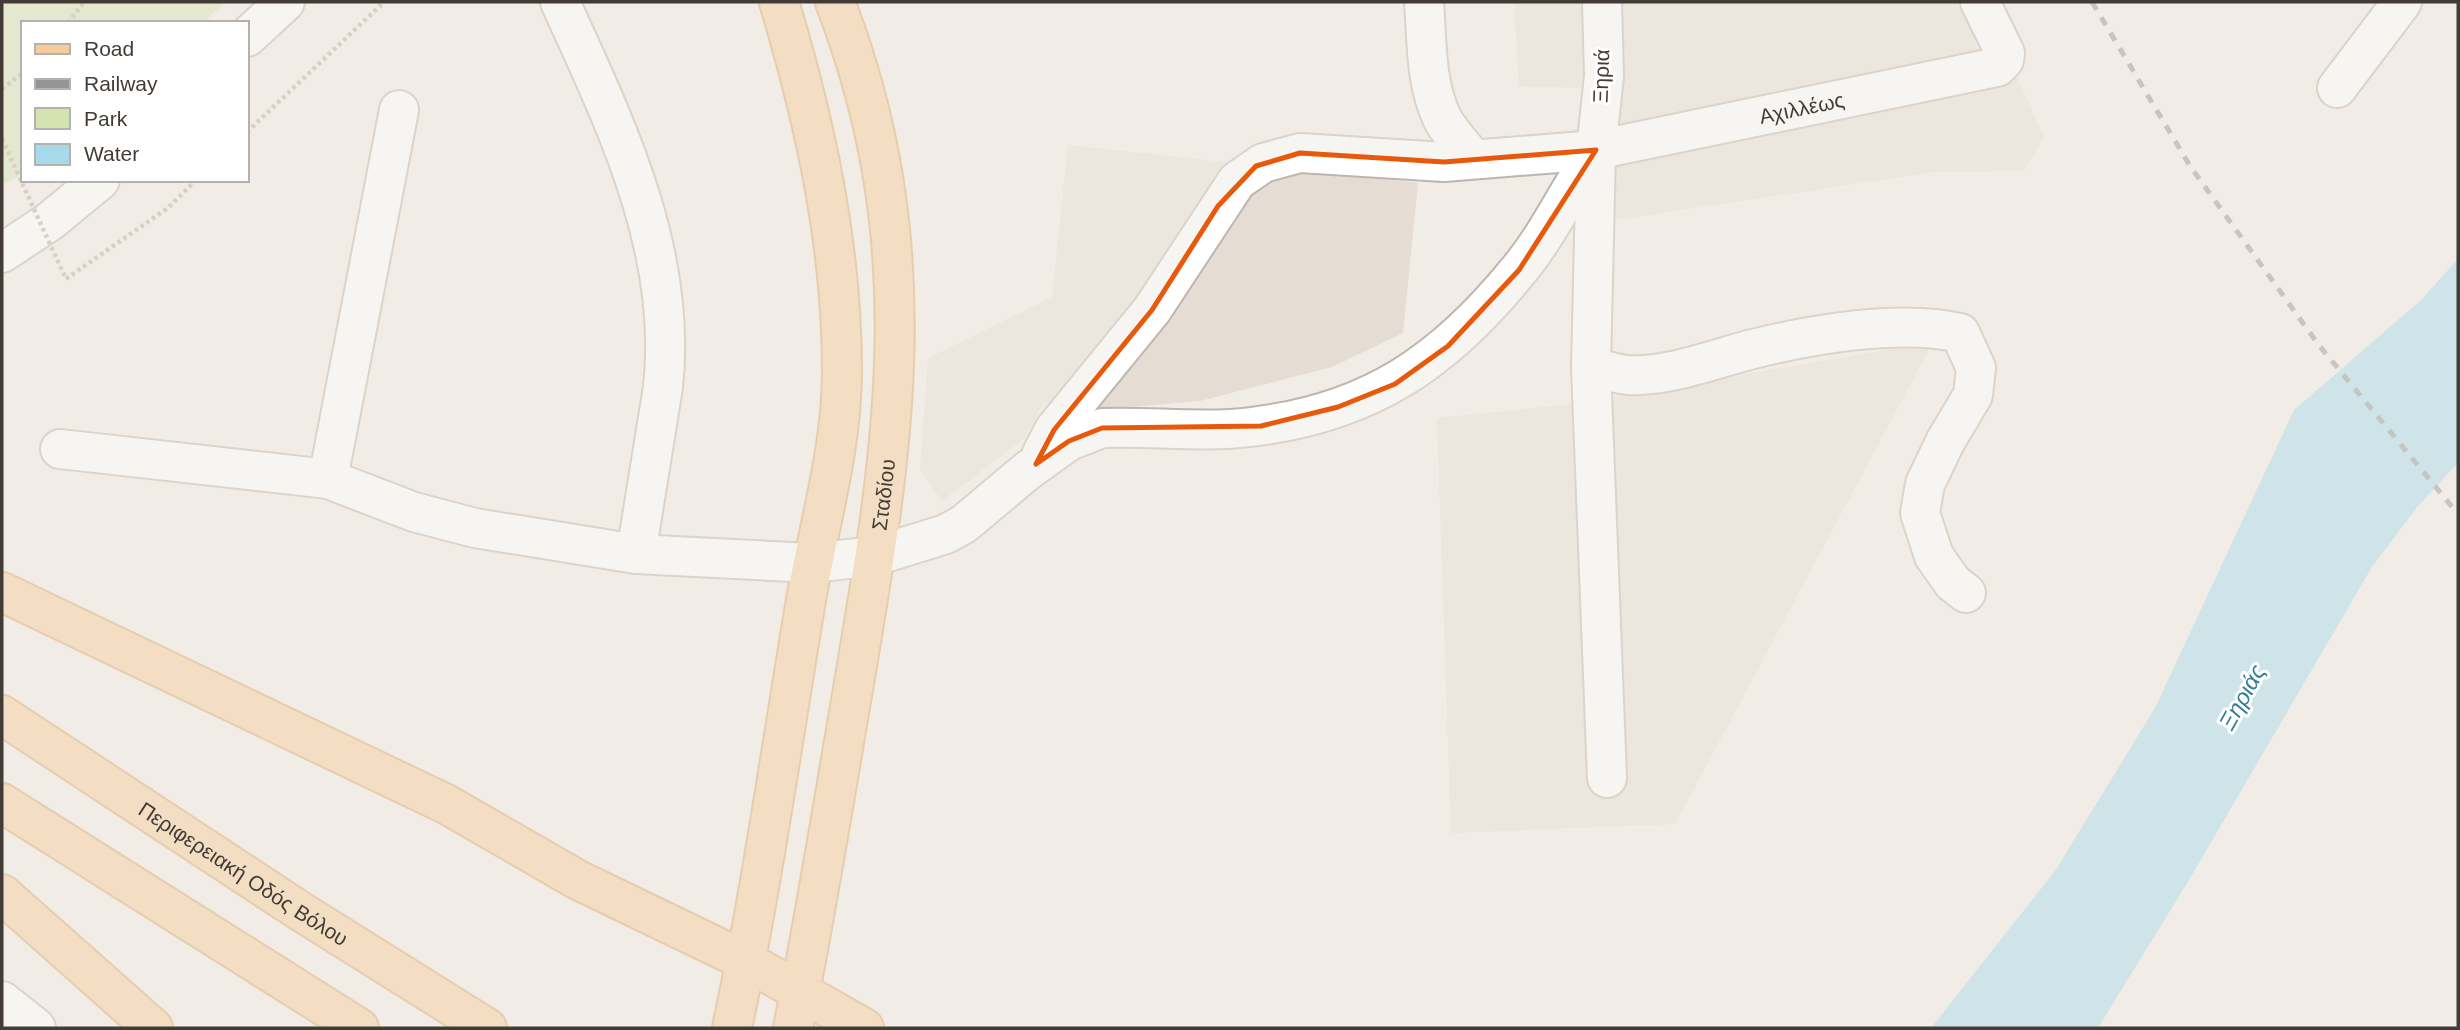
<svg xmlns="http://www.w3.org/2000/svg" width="2460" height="1030" viewBox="0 0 2460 1030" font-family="Arial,sans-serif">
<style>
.residential{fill:#e5ddd4}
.green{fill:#d5e3b1}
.water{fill:#a6daea}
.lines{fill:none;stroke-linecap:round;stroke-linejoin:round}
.minor-casing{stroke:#bfb5ac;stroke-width:42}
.major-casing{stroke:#daa66c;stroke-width:42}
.path{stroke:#bdab9c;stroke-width:4.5;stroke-dasharray:3.5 3.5;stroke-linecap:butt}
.minor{stroke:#fff;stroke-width:38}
.major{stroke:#f6cc9a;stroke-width:38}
.rail{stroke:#959595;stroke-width:5;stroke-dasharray:9 9;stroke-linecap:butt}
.path-bridge{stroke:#bdab9c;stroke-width:4.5;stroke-dasharray:3.5 3.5;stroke-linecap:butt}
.marked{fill:none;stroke:#e8590c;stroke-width:5;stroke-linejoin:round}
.labels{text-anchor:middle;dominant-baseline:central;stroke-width:6;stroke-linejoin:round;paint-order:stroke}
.street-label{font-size:21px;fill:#433c36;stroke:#fff}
.water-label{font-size:23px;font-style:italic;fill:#347e97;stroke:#fff}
</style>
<rect width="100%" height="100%" fill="#f1ece6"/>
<!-- residential -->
<g class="residential">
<path d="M1514 2H1958L1973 34 1986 82 2016 75 2044 137 2024 171 1935 172 1614 220 1617 89 1519 86Z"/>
<path d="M1068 145 1418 183 1403 333 1332 367 1200 401 1072 412 1044 402 1024 439 942 501 920 470 928 358 1052 297Z"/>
<path d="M1933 342 1675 824 1451 833 1437 418 1564 405Z"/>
</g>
<!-- green -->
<path class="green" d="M2 2H225L203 23H23V174L2 185Z"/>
<!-- water -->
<path class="water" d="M2458 259V463L2418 506 2372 567 2189 880 2098 1028H1931L2055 871 2155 708 2294 410 2421 300Z"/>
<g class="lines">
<defs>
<g id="minor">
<path d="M560 2C615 123 678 250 663 387L636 554"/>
<path d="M1424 2C1427 40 1425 84 1443 120 1451 134 1463 146 1473 159"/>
<path d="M1602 2 1604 76 1596 150 1591 367 1607 778"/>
<path d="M247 37 285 2"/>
<path d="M2337 88 2402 2"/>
<path d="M2 253 49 222 100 180"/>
<path d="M1591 367C1603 369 1615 374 1628 375 1670 377 1713 359 1753 349 1813 334 1901 319 1960 333L1976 368 1973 395 1945 442 1925 484 1920 513 1934 556 1953 583 1966 593"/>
<path d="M60 449 328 479 414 512 475 528 636 554 812 563 875 556 946 534 964 524 1027 471 1069 441 1102 428C1151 426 1202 433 1251 427 1370 413 1444 362 1518 271 1549 234 1569 189 1596 150"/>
<path id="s1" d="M1042 453 1054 430 1152 310 1237 181 1263 163 1300 153 1444 162 1596 150 1997 67 2004 60 2005 53 1980 2"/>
<path d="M328 479 399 110"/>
<path d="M2 1001 36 1028"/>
</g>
<g id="major">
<path d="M2 592 446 804 578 880 746 961 864 1028"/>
<path id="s2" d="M2 715 300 911 487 1028"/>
<path d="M2 803 359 1028"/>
<path d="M2 894 153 1028"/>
<path d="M732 1028C762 887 782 743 806 600 819 524 842 449 842 371 842 244 815 122 779 2"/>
<path id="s3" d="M793 1028C815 918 833 806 852 695 894 447 929 246 835 2"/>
</g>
</defs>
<!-- minor casing -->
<use href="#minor" class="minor-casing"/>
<!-- major casing -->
<use href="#major" class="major-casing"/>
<!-- path -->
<g class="path">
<path d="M68 23 84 2"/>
<path d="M2 89 23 73"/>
<path d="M247 132 384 2"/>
</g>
<!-- minor -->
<use href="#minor" class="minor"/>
<!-- major -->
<use href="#major" class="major"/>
<!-- rail -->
<path class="rail" d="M2092 2 2190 166 2318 344 2458 514"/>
<!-- path-bridge -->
<path class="path-bridge" d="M2 139 66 279 169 207 196 180"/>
</g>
<!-- marked area -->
<path d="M0 0H2460V1030H0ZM1596 150 1519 270 1448 346 1395 384 1338 407 1261 426 1102 428 1069 441 1036 464 1054 430 1152 310 1218 206 1256 166 1300 153 1444 162Z" fill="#f1ece6" fill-opacity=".55" fill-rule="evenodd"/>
<path class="marked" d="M1596 150 1519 270 1448 346 1395 384 1338 407 1261 426 1102 428 1069 441 1036 464 1054 430 1152 310 1218 206 1256 166 1300 153 1444 162Z"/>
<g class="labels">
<!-- street labels -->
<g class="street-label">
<text transform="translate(1601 76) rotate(-88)">Ξηριά</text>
<text stroke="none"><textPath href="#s1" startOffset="912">Αχιλλέως</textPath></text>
<text stroke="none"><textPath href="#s3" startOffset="541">Σταδίου</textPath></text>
<text stroke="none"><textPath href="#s2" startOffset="289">Περιφερειακή Οδός Βόλου</textPath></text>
</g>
<!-- water labels -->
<g class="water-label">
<text transform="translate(2242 697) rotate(-61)">Ξηριάς</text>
</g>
</g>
<!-- border -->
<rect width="2460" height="1030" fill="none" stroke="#433c36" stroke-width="7"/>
<!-- legend -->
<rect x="21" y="21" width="228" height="161" fill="#ffffff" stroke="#b4b1af" stroke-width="2"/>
<rect x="35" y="44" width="35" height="10" fill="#f6cc9a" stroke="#b4b1af" stroke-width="2"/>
<text x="84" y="56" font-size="21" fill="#433c36">Road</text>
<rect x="35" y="79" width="35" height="10" fill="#959595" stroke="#b4b1af" stroke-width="2"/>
<text x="84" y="91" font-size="21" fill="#433c36">Railway</text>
<rect x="35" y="108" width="35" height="21" fill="#d5e3b1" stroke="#b4b1af" stroke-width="2"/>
<text x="84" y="126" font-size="21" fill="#433c36">Park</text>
<rect x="35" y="144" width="35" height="21" fill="#a6daea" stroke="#b4b1af" stroke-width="2"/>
<text x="84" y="161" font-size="21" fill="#433c36">Water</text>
</svg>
